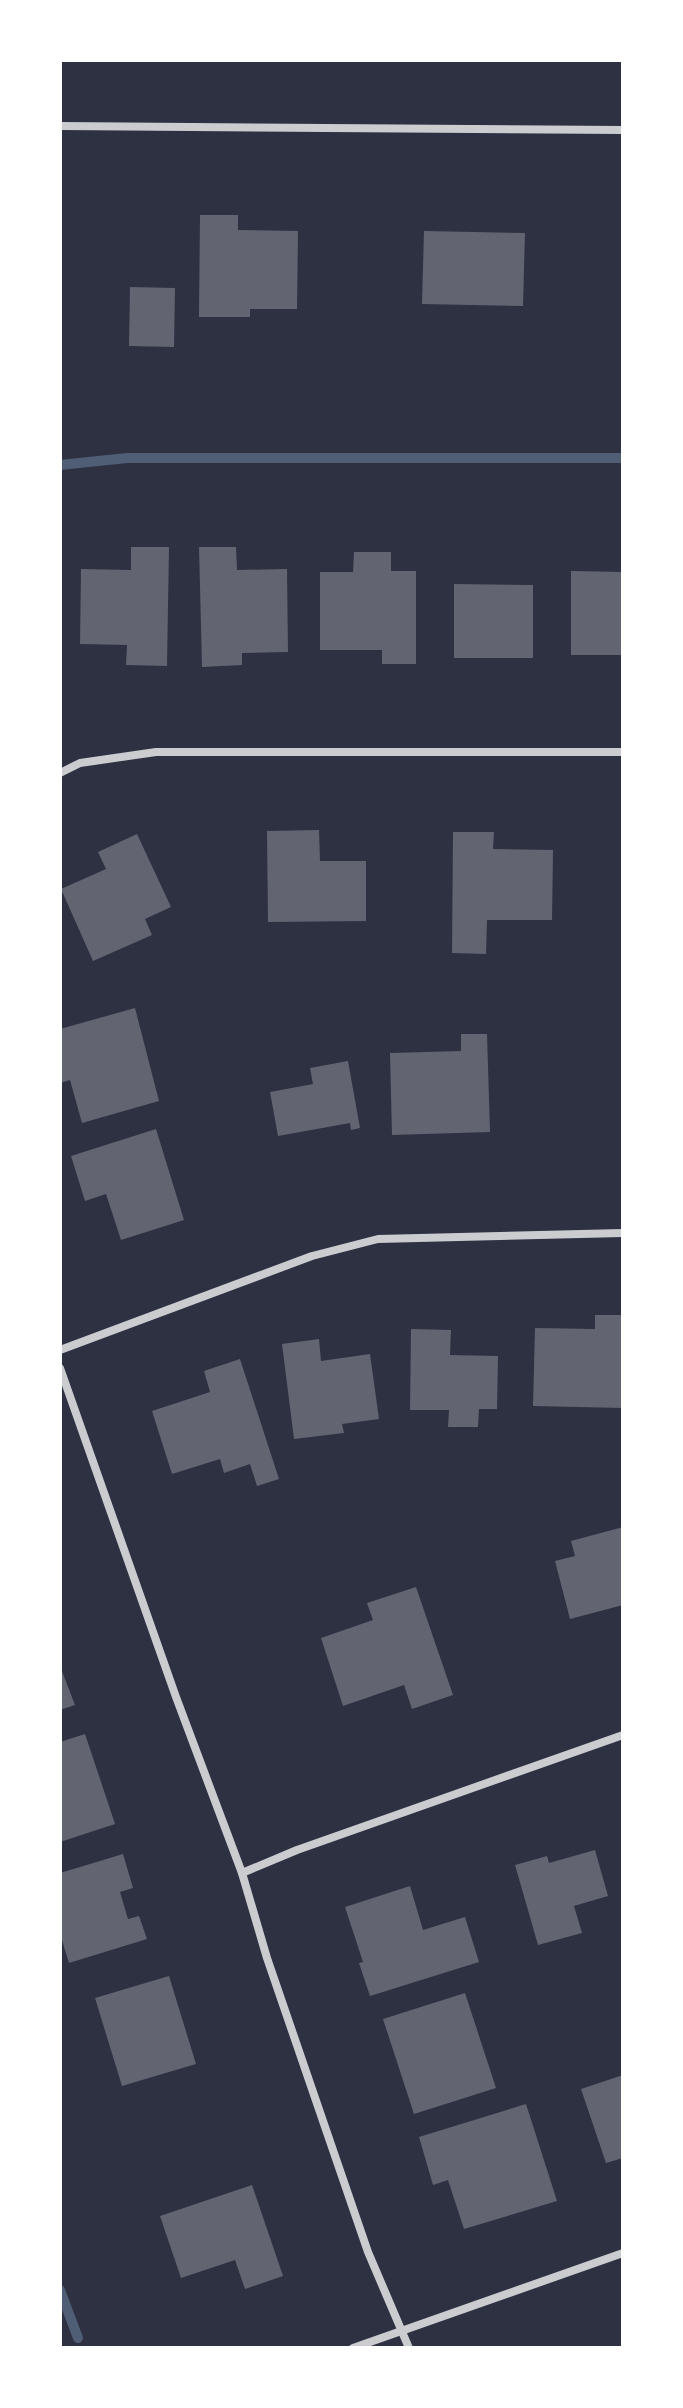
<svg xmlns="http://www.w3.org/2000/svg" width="683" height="2408" viewBox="0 0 683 2408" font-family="'Public Sans',sans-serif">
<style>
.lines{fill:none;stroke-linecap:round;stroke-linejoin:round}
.stream{stroke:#4f5d75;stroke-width:10}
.building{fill:#626471}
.minor{stroke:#caccd0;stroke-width:8}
</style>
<rect width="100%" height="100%" fill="#2d3142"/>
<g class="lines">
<!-- stream -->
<g class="stream">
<path d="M60 465 127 458H623"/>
<path d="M60 2290 78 2338"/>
</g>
</g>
<!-- building -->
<g class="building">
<path d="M200 215H238V230L298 231 297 309H250V317H199Z"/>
<path d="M424 231 525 233 523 306 422 304Z"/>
<path d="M130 287 175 288 174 347 129 346Z"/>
<path d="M131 547H169L167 666 126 665 127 645 80 644 81 569 131 570Z"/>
<path d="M199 547H236L237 570 287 569 288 652 242 653V665L202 667Z"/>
<path d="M354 552H391V571H416V664H382V650H320V572H353Z"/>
<path d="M571 571 623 572V655H571Z"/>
<path d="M454 584 533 585V658H454Z"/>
<path d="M319 830 320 861H366V921L268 922 267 831Z"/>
<path d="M453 832H494L493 849 553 850 552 920H487L486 954 452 953Z"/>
<path d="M137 834 171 907 145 919 152 935 93 961 61 889 106 869 98 852Z"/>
<path d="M135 1008 159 1101 82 1123 70 1080 60 1083V1029Z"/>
<path d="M461 1034H487L490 1132 392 1135 390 1053 461 1051Z"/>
<path d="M348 1061 360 1128 351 1130 350 1123 278 1136 270 1092 313 1084 310 1068Z"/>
<path d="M156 1129 184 1220 121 1240 106 1194 85 1201 71 1156Z"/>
<path d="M595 1315H623V1408L533 1406 535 1328 595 1329Z"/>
<path d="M411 1329 451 1330 450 1355 498 1356 497 1409H479L478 1427H448L449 1410H410Z"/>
<path d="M319 1339 321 1361 370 1354 379 1419 342 1424 344 1433 294 1439 282 1344Z"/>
<path d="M240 1359 279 1479 257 1486 250 1464 224 1473 220 1459 172 1474 152 1411 210 1392 204 1371Z"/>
<path d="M623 1527V1605L570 1619 555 1561 575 1556 571 1541Z"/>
<path d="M416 1587 453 1695 412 1709 404 1685 343 1706 321 1638 373 1620 367 1603Z"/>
<path d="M60 1666 75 1705 60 1710Z"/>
<path d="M85 1734 115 1824 60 1842V1742Z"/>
<path d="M595 1850 608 1896 574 1906 582 1933 538 1945 515 1865 547 1856 549 1863Z"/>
<path d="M123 1854 133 1888 120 1892 128 1919 139 1916 147 1939 69 1963 60 1934V1873Z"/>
<path d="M410 1886 423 1930 465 1917 479 1962 370 1996 359 1963 363 1962 345 1907Z"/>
<path d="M169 1976 196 2064 122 2086 95 1998Z"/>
<path d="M465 1993 496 2088 414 2114 383 2019Z"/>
<path d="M623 2075V2158L606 2163 581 2089Z"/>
<path d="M526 2104 557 2201 464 2229 448 2180 433 2185 419 2137Z"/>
<path d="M252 2185 283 2276 245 2289 235 2260 181 2278 160 2216Z"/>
</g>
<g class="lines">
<!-- minor -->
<g class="minor">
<path d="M60 126 623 130"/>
<path d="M60 773 80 763 156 752H623"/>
<path d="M60 1350 312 1256 378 1239 623 1233"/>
<path d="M60 1368 176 1697 242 1873 267 1958 368 2252 409 2348"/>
<path d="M242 1873 297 1850 623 1735"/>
<path d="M353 2348 623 2253"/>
</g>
</g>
<!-- border -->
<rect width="683" height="2408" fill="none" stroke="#ffffff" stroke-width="124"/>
</svg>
